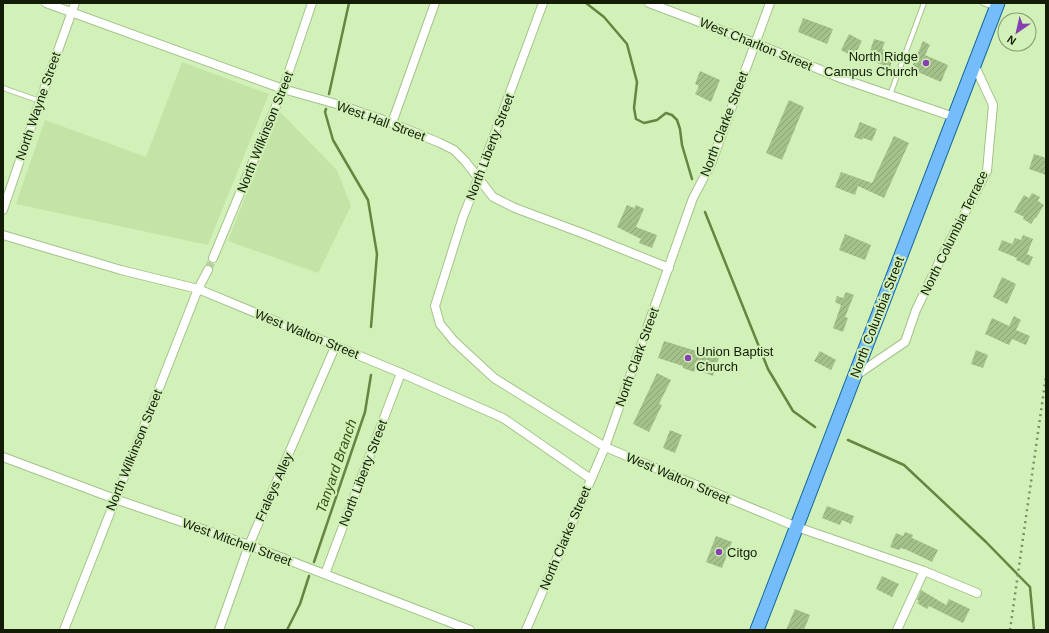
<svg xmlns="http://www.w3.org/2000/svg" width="1049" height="633" viewBox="0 0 1049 633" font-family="Arial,sans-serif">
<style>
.built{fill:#c3e4a6}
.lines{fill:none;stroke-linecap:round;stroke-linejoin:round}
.stream{stroke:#648641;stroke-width:2.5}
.building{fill:url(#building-hatch)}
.minor-tunnel{stroke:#b5d19d;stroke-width:8;stroke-dasharray:8 4;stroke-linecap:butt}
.service-casing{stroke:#a5c28b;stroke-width:6}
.minor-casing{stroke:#a5c28b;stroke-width:10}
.primary-casing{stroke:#1668a2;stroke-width:15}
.service{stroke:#fff;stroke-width:4}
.minor{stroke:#fff;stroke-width:8}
.primary{stroke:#74bdfa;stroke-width:13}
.rail{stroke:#7a8f67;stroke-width:2.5;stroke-dasharray:2 4;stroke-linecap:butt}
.poi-dot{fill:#873fb1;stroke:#d2f1b8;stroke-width:1.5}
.labels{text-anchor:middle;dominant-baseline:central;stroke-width:4;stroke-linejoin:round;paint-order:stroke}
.street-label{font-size:13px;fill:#121c07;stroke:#d2f1b8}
.poi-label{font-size:13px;fill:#121c07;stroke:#d2f1b8;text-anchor:start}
.water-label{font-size:14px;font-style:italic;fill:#345011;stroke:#d2f1b8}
</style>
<defs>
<pattern id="building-hatch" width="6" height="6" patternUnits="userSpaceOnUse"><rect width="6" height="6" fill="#a4c18a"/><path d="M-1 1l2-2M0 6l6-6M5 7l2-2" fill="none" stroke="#8ca576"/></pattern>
</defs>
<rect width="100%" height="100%" fill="#d2f1b8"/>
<!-- built -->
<g class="built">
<path d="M182 62 269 94 208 245 16 204 45 120 146 157Z"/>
<path d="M278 110 337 170 351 206 318 273 228 241Z"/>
</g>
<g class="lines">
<!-- stream -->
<g class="stream">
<path d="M586 3 604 17 627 44 637 82 634 108 636 119 644 123 657 120 666 113 672 115 677 120 680 129 682 145 692 179"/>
<path d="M329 94 349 3"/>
<path d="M326 109 325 112 333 140 368 200 377 254 371 327"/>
<path d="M705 212 768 369 793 411 815 427"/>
<path d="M848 440 904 465 986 542 1030 587 1034 630"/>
<path d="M314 562 365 412 371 375"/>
<path d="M287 630 300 604 309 576"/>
</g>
</g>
<!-- building -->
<g class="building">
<path d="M803 18 833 29 827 44 798 32Z"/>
<path d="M849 34 862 41 854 57 841 50Z"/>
<path d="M874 39 885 42 882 49 895 54 890 67 867 60Z"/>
<path d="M923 41 930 45 925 55 948 65 941 82 911 69Z"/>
<path d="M700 71 720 80 711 102 695 94 699 86 695 84Z"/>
<path d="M789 100 804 107 782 160 766 153Z"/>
<path d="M860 122 877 129 872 141 863 138 862 140 854 137Z"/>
<path d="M894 136 909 143 884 198 858 186 855 195 835 187 841 172 872 183Z"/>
<path d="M1034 154 1046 158V175L1029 169Z"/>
<path d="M1032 193 1040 197 1038 201 1044 205 1036 218H1035L1031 224 1023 219 1024 217 1014 212 1024 195 1029 198Z"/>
<path d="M627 205 634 208 636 205 644 209 636 227 657 235 652 248 639 243 641 239 617 227Z"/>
<path d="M845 234 871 245 865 260 839 250Z"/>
<path d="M1023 235 1033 239 1027 254 1033 257 1029 266 1016 260 1017 258 998 250 1002 240 1012 244 1015 238 1021 240Z"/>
<path d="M1002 277 1016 284 1007 304 993 297Z"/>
<path d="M846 292 854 295 845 317 848 318 843 332 833 328 841 305 835 302 837 296 843 298Z"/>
<path d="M1014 316 1021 320 1016 330 1030 336 1026 345 1012 339 1009 345 985 334 992 318 1009 326Z"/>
<path d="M664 341 719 358 713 376 695 369 694 372 683 368V366L658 358Z"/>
<path d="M976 350 988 355 983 368 971 364Z"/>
<path d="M820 351 836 360 831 370 814 361Z"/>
<path d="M657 373 671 380 659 404 662 405 649 432 633 424Z"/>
<path d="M670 430 682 435 675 453 663 448Z"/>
<path d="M827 506 854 516 851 524 842 520 840 525 822 518Z"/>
<path d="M905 532 913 535 912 538 938 550 932 562 907 550 901 548 899 550 890 547 896 533 903 536Z"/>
<path d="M716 536 732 542 722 568 706 562Z"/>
<path d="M882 576 899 584 892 597 876 589Z"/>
<path d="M921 590 946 605 949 599 970 609 963 623 929 606 927 609 917 603 919 601 917 600Z"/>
<path d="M795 609 810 615 804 630H786Z"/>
</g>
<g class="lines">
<!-- minor-tunnel -->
<path class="minor-tunnel" d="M208 270 213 258"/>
<defs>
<g id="service">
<path d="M983 3 993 7"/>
<path d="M3 88 40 101"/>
<path d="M890 95 924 3"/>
</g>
<g id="minor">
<path d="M46 3 283 89 340 105 392 123 440 143 454 150 465 161 493 197 515 208 587 235 669 268"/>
<path d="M543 3 478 179 463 217 435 306 440 324 454 341 494 378 605 447 797 527 924 571 977 593"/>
<path d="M649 3 755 43 843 79 954 117"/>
<path d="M392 123 435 3"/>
<path d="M3 210 40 101 75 3"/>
<path d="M3 235 121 270 198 289 401 373 503 418 591 479"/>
<path d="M213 258 283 89 312 3"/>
<path d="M855 376 905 342 916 310 942 256 987 171 993 105 974 64"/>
<path d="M3 457 115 499 249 545 470 630"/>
<path d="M325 574 401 373"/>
<path d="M64 630 198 289 208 270"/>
<path d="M219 630 249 545 335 347"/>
<path d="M526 630 605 447 693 198 711 164 770 3"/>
<path d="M897 630 924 571"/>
</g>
<path id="primary" d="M757 630 998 3"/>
</defs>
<!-- service casing -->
<use href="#service" class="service-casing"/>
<!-- minor casing -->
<use href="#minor" class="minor-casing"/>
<!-- primary casing -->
<use href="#primary" class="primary-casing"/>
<!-- service -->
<use href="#service" class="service"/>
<!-- minor -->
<use href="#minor" class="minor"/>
<!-- primary -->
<use href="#primary" class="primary"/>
<!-- rail -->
<path class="rail" d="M1010 630 1046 376"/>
</g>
<!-- markers -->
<g class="poi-dot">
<circle cx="926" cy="63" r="4"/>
<circle cx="688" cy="358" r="4"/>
<circle cx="719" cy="552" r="4"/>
</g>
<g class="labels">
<!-- street labels -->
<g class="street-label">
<text transform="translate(756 44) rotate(22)">West Charlton Street</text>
<text transform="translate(38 106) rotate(-71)">North Wayne Street</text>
<text transform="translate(381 121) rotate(20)">West Hall Street</text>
<text transform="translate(724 124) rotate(-69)">North Clarke Street</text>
<text transform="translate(265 132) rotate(-68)">North Wilkinson Street</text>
<text transform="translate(490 147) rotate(-69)">North Liberty Street</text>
<text transform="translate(954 233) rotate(-64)">North Columbia Terrace</text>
<text transform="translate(877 317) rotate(-69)">North Columbia Street</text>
<text transform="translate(307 334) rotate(22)">West Walton Street</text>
<text transform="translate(637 357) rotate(-70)">North Clark Street</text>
<text transform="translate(134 450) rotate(-68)">North Wilkinson Street</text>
<text transform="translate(363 473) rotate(-69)">North Liberty Street</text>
<text transform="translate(678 478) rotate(23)">West Walton Street</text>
<text transform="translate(274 487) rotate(-66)">Fraleys Alley</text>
<text transform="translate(565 538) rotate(-67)">North Clarke Street</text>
<text transform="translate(237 542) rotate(20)">West Mitchell Street</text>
</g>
<!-- poi labels -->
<g class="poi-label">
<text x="918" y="56" text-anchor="end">North Ridge<tspan x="918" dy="15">Campus Church</tspan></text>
<text x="696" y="351">Union Baptist<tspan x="696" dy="15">Church</tspan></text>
<text x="727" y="552">Citgo</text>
</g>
<!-- water labels -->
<g class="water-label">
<text transform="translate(336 466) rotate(-71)">Tanyard Branch</text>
</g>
</g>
<!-- border -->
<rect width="1049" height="633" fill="none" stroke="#121c07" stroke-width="8"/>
<!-- north arrow -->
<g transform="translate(1017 32) rotate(214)"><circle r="19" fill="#d2f1b8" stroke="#859c71"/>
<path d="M0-3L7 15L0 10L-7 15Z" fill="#873fb1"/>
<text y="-6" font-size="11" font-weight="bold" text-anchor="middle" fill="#121c07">N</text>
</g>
</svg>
